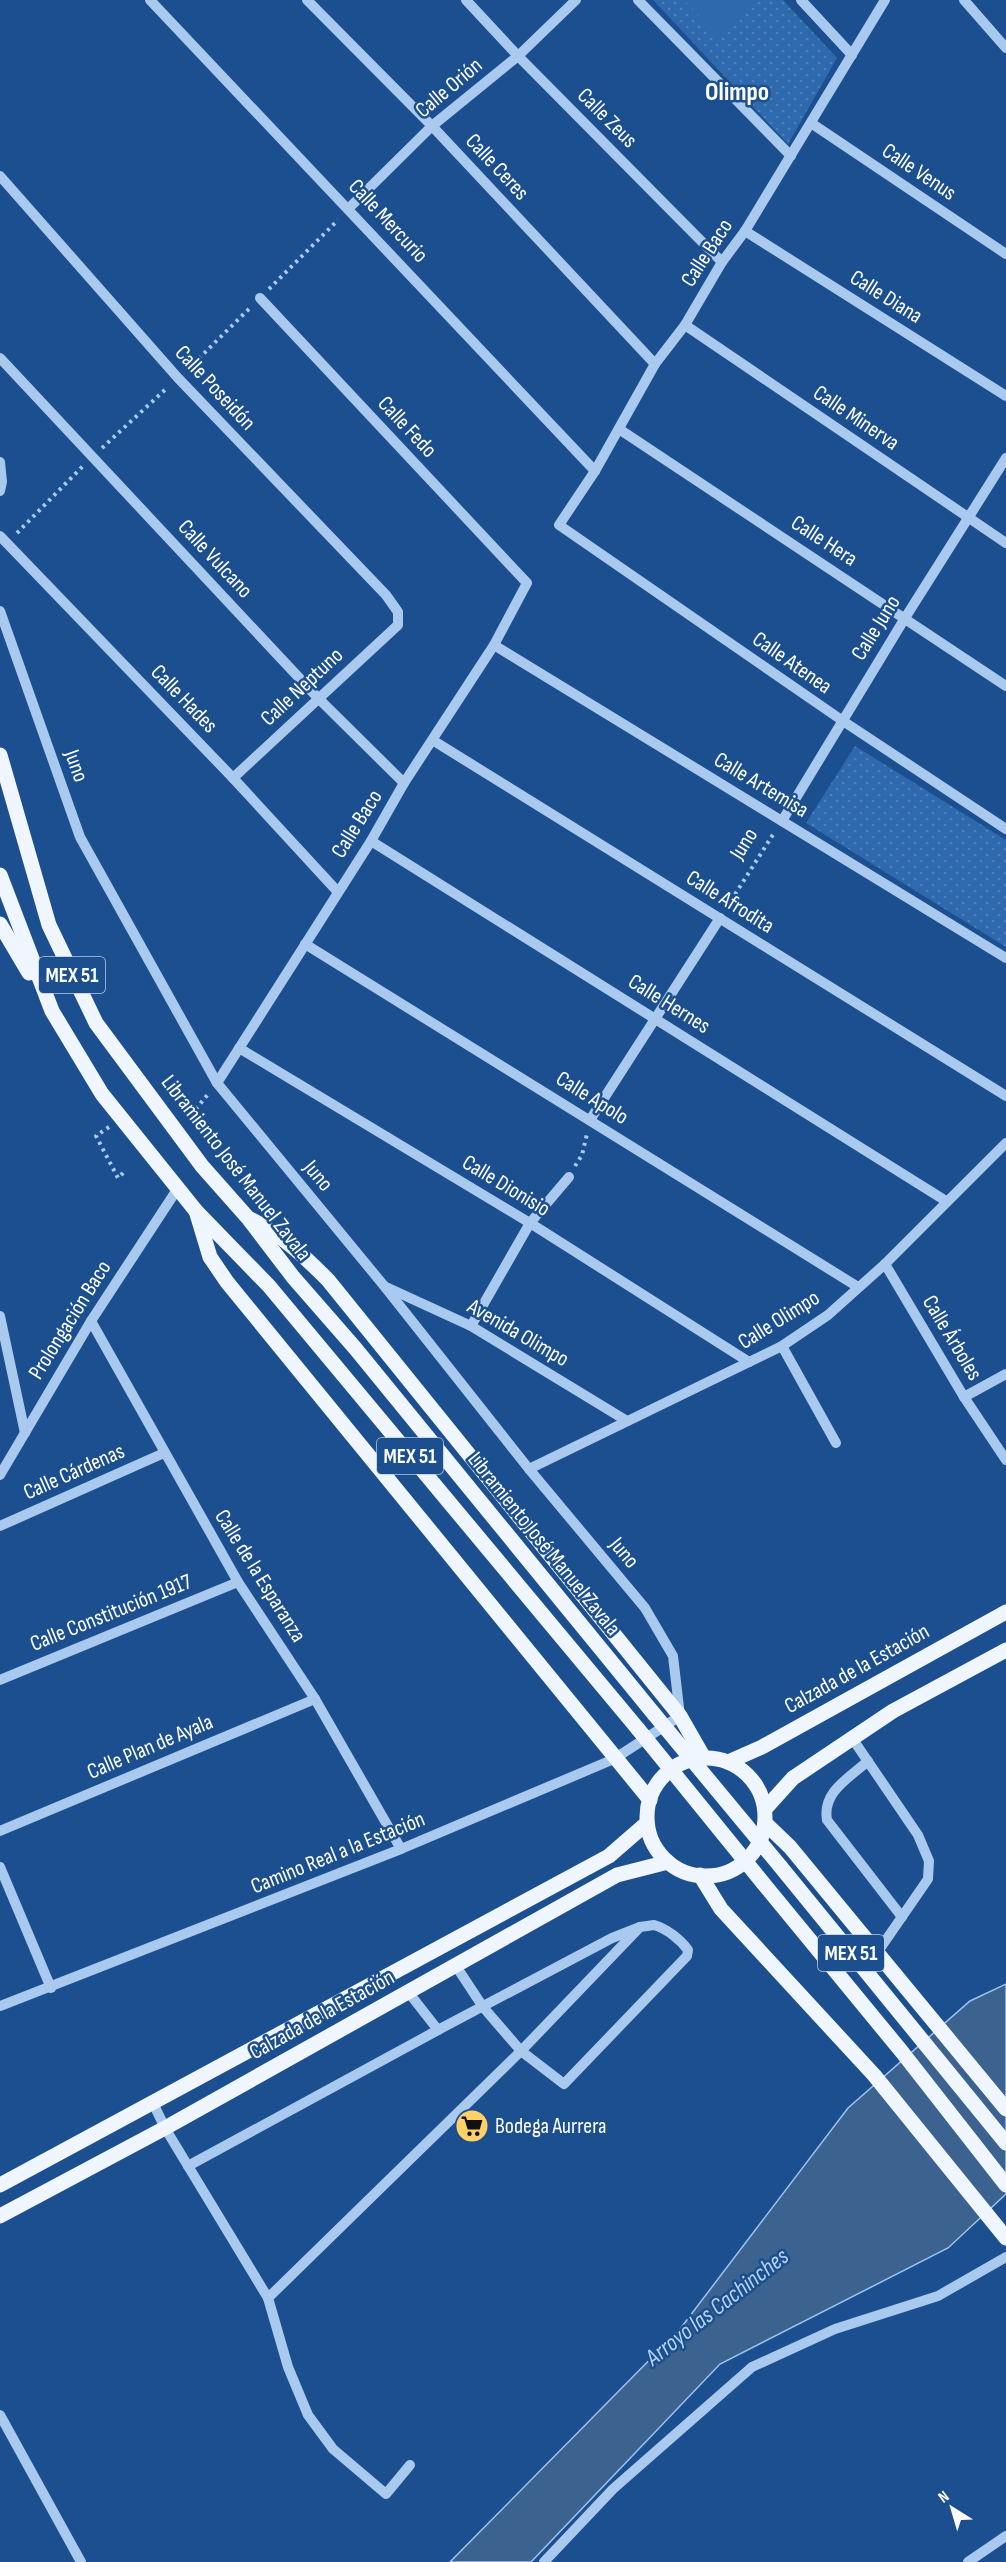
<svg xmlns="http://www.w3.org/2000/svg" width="1006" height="2562" viewBox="0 0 1006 2562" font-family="'Sofia Sans Condensed',sans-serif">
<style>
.green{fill:url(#green-dots)}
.pitch{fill:#2e69ad}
.water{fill:#3c6290;stroke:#9cc4f0;stroke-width:1.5}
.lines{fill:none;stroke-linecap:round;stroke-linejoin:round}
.path{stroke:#a9c9ee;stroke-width:4;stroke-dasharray:3 4.5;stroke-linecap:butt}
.minor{stroke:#a9c9ee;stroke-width:10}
.major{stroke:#f0f6ff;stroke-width:15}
.major-bridge{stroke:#f0f6ff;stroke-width:15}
.labels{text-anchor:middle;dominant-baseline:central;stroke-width:5;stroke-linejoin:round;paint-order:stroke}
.shield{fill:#1b4f8f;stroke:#bbcadd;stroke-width:1.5}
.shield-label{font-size:21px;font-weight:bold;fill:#fff}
.street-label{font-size:22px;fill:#fff;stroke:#1b4f8f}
.poi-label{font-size:22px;fill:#fff;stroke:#1b4f8f;text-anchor:start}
.water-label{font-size:24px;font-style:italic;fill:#b5d3f5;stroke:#1b4f8f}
.quarter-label{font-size:26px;font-weight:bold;fill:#fff;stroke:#1b4f8f}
</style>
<defs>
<pattern id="green-dots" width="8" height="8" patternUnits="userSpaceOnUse" patternTransform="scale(1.5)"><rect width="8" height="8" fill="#2e69ad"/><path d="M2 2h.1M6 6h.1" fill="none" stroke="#4d80b9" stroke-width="1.8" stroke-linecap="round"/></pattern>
</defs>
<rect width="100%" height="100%" fill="#1b4f8f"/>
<!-- green -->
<g class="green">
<path d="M653 0H783L837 58 788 144Z"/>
<path d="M855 746 1006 840V947L806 823Z"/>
</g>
<!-- pitch -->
<path class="pitch" d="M684 0H757V1L719 37Z"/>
<!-- water -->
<path class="water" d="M1006 1984V2194L948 2248 720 2364 531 2562H450L680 2329 848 2108 970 2001Z"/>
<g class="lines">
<!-- path -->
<g class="path">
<path d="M269 289 338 220"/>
<path d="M188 369 251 307"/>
<path d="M102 448 167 388"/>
<path d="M17 533 83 466"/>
<path d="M727 907 774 833"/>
<path d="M191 1115 209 1093"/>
<path d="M109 1127 96 1136 118 1178 124 1172"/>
<path d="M575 1166 582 1155 587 1134"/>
</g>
<!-- minor -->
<g class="minor">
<path d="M150 0 595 471"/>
<path d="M307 0 432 126 655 364"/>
<path d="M466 0 518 56 722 262"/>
<path d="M638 0 791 156"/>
<path d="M801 0 852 55"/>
<path d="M885 0 745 231 722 262 685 325 655 364 595 471 559 525 843 721 1006 829"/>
<path d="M964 0 1006 48"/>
<path d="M811 123 1006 254"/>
<path d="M0 176 178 378 386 595 398 612V625L233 778"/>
<path d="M349 208 432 126 518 56 576 0"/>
<path d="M745 231 1006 396"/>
<path d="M685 325 1006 543"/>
<path d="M0 358 318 698 404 783"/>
<path d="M619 429 1006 686"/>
<path d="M0 462 2 482 0 491"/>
<path d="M0 536 233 778 337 891"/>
<path d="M0 611 80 837 217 1083 385 1287 529 1469 645 1608 673 1656 680 1716 614 1759 401 1849 0 2006"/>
<path d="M494 645 1006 958"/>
<path d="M434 741 1006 1096"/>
<path d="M782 821 905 618 1006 458"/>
<path d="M371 841 946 1201"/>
<path d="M305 944 858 1287"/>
<path d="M239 1048 530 1223 749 1362"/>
<path d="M217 1083 371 841 404 783 494 645 527 583 260 298"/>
<path d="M590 1120 720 918"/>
<path d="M885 1264 964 1397 1006 1460"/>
<path d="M386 1287 471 1326 627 1421"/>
<path d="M0 1316 25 1433"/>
<path d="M91 1321 238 1582 315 1699 401 1849"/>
<path d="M471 1326 530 1223 569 1177"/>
<path d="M782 1346 836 1443"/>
<path d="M964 1397 1006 1374"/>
<path d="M529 1469 782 1346 828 1315 885 1264 1006 1143"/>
<path d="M0 1475 91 1321 178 1188"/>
<path d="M0 1526 164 1453"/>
<path d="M0 1680 238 1582"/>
<path d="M852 1738 918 1835 929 1861 928 1879 877 1953"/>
<path d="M868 1761C849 1778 822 1792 827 1820L902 1917"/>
<path d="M0 1831 315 1699"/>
<path d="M0 1867 51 1988"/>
<path d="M654 1925C667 1929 680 1939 688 1950L687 1956 564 2084 521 2051 640 1927Z"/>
<path d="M409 1993 438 2030"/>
<path d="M153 2103 165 2128 268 2298 288 2367 308 2415 333 2449 386 2494 410 2465"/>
<path d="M188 2166 438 2030 612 1938 640 1927"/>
<path d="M268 2298 521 2051 483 2007 456 1966"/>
<path d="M0 2415 81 2562"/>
<path d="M544 2562 613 2489 752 2367 835 2329 938 2296 1006 2257"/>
<path d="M968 2562 1006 2536"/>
</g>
<!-- major -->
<g class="major">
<path d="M0 755 49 925 96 1023 202 1166 248 1218 293 1277 355 1348 654 1714"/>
<path d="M0 875 52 1011 102 1094 196 1211 269 1286 638 1729"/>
<path d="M0 924 29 973"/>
<path d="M197 1214 210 1257 227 1282 650 1800"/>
<path d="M250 1219C281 1234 304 1256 328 1280L680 1716 704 1758"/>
<circle cx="706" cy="1817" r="59"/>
<path d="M728 1762 762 1747 1006 1612"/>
<path d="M765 1809 793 1778 893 1711 1006 1650"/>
<path d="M765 1823 790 1847 1006 2109"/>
<path d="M780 1866 1006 2143"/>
<path d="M700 1875 721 1909 874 2075 1006 2238"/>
<path d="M763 1883 902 2052 1006 2185"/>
<path d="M0 2185 609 1856 647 1823"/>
<path d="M0 2216 165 2128 617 1875 668 1862"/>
</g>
<!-- major-bridge -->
<g class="major-bridge">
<path d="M654 1714 780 1866"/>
<path d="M638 1729 763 1883"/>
</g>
</g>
<!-- icons -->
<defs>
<symbol id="supermarket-disc" viewBox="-11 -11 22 22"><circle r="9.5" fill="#ffd166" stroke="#1b4f8f"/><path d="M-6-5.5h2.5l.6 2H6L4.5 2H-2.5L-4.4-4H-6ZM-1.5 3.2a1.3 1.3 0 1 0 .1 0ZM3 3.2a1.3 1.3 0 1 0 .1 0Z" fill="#111"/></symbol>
</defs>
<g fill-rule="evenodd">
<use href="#supermarket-disc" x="453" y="2107" width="38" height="38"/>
</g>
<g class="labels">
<!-- shield labels -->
<g class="shield">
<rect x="39" y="957" width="66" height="36" rx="4.5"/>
<rect x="377" y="1438" width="66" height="36" rx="4.5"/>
<rect x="818" y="1935" width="66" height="36" rx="4.5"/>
</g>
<g class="shield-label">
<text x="72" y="975">MEX 51</text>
<text x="410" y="1456">MEX 51</text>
<text x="851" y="1953">MEX 51</text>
</g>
<!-- street labels -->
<g class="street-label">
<text transform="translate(449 88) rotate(-40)">Calle Orión</text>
<text transform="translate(607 118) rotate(45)">Calle Zeus</text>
<text transform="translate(497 167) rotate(47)">Calle Ceres</text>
<text transform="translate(919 172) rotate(34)">Calle Venus</text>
<text transform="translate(388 221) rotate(47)">Calle Mercurio</text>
<text transform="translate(707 253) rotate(-57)">Calle Baco</text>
<text transform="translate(886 297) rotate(32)">Calle Diana</text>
<text transform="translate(215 388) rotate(47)">Calle Poseidón</text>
<text transform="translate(856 418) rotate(34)">Calle Minerva</text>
<text transform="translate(407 427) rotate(47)">Calle Fedo</text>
<text transform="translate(824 541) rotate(33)">Calle Hera</text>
<text transform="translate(215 559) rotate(47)">Calle Vulcano</text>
<text transform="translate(876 628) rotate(-58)">Calle Juno</text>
<text transform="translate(792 663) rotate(35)">Calle Atenea</text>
<text transform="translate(302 687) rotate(-43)">Calle Neptuno</text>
<text transform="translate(184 699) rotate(46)">Calle Hades</text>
<text transform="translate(76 766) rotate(70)">Juno</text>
<text transform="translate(761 785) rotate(31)">Calle Artemisa</text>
<text transform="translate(357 824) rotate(-58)">Calle Baco</text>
<text transform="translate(744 844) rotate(-58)">Juno</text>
<text transform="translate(730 902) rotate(32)">Calle Afrodita</text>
<text transform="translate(669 1004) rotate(32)">Calle Hernes</text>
<text transform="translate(592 1098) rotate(32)">Calle Apolo</text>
<text transform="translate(236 1168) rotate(52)">Libramiento José Manuel Zavala</text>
<text transform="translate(318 1176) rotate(50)">Juno</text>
<text transform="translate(506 1186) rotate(31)">Calle Dionisio</text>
<text transform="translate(70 1320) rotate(-58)">Prolongación Baco</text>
<text transform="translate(779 1320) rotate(-32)">Calle Olimpo</text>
<text transform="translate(518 1333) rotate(30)">Avenida Olimpo</text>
<text transform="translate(952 1338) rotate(59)">Calle Árboles</text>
<text transform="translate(74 1472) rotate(-24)">Calle Cárdenas</text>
<text transform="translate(544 1544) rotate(51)">Libramiento José Manuel Zavala</text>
<text transform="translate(624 1553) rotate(50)">Juno</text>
<text transform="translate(260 1576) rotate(58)">Calle de la Esparanza</text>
<text transform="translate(111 1613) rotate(-22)">Calle Constitución 1917</text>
<text transform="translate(857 1669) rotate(-29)">Calzada de la Estación</text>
<text transform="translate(150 1747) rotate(-23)">Calle Plan de Ayala</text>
<text transform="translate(338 1853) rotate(-22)">Camino Real a la Estación</text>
<text transform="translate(322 2015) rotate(-29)">Calzada de la Estación</text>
</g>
<!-- poi labels -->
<g class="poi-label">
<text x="495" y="2126">Bodega Aurrera</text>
</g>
<!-- water labels -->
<g class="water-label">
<text transform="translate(717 2307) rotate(-38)">Arroyo las Cachinches</text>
</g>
<!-- quarter labels -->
<g class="quarter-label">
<text x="737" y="92">Olimpo</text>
</g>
</g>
<!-- north arrow -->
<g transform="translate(952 2508) rotate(323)" stroke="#1b4f8f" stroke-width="4.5" paint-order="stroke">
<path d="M0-4.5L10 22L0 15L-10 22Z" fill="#ffffff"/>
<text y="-9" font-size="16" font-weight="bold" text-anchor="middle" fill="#ffffff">N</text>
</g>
</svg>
